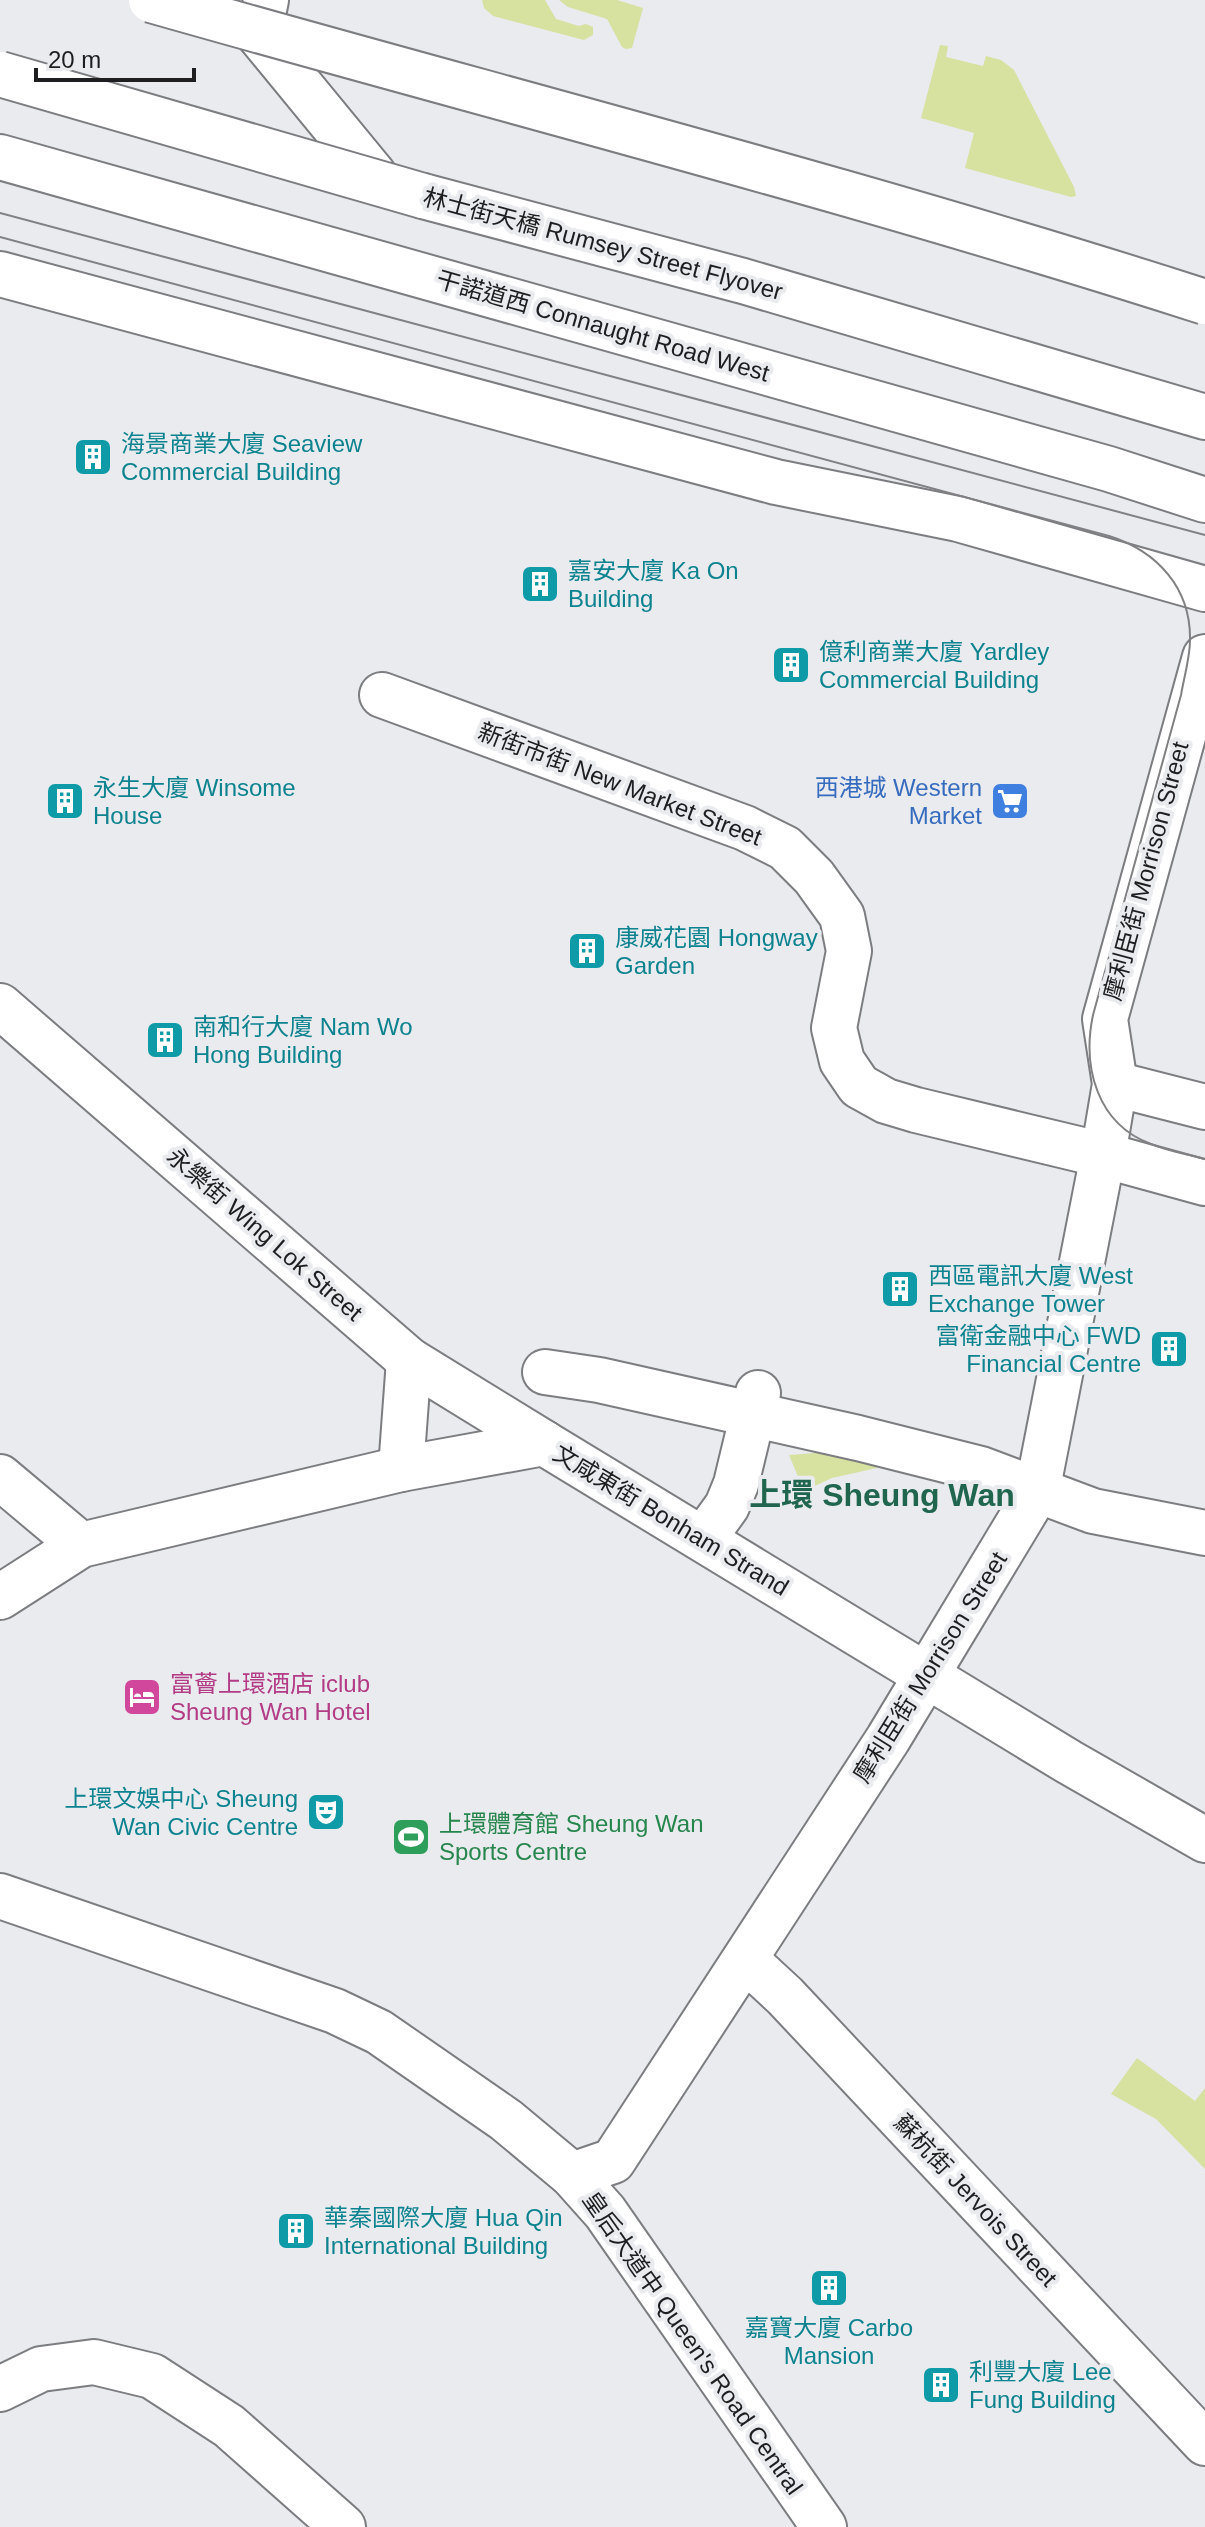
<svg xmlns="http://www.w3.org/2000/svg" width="1205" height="2527" viewBox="0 0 1205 2527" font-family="Arial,'Noto Sans TC',sans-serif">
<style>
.green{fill:#d7e1a0}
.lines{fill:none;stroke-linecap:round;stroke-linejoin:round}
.street-casing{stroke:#7c7d80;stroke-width:48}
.secondary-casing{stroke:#7c7d80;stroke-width:48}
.primary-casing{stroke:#7c7d80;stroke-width:48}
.highway-casing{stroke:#7c7d80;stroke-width:48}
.street{stroke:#fff;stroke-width:44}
.secondary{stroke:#fff;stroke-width:44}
.primary{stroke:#fff;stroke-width:44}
.highway{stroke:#fff;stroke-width:44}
.tram{stroke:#818184;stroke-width:2}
.highway-bridge-casing{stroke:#7c7d80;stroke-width:48;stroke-linecap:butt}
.highway-bridge{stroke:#fff;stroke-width:44}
.labels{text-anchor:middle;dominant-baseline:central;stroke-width:8;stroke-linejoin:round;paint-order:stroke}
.street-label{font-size:24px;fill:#1e1e20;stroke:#eaebef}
.culture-label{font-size:24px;fill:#0d838f;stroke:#eaebef;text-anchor:start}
.shop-label{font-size:24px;fill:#366cbe;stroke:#eaebef;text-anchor:end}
.hotel-label{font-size:24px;fill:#b23c85;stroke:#eaebef;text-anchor:start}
.leisure-label{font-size:24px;fill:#27864d;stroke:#eaebef;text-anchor:start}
.district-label{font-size:32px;font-weight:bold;fill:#20664e;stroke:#eaebef}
</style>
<rect width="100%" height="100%" fill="#eaebef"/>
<!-- green -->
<g class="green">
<path d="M482 0H545L556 19 579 26 586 24 593 27V35L584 40 493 16 484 8Z"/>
<path d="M559 0H617L643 8 632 48 626 49 622 47 607 19 568 7Z"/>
<path d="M940 45 948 46 946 57 983 66 986 56 1001 60 1014 70 1074 187 1076 196 1071 197 965 168 974 133 921 118Z"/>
<path d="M840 1451 878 1460 877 1468 832 1478 804 1491 789 1455Z"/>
<path d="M1137 2058 1195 2101 1205 2088V2169L1156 2119 1111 2094Z"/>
</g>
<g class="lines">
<defs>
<g id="street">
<path d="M259 35 266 0"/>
<path d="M0 157 1109 469 1205 500"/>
<path d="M382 695 745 828 785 848 814 877 842 916 849 951 834 1028 842 1061 859 1086 886 1101 916 1110 1103 1155"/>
<path d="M0 1006 409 1360 544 1443"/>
<path d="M545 1372 599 1380 858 1438 981 1469 1093 1511 1205 1533"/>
<path d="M0 1477 81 1545"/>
<path d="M704 1538 727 1506 736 1484 758 1393"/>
<path d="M745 1959 785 1996 1205 2443"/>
<path d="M0 2389 41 2369 94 2362 152 2376 229 2426 343 2527"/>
</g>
<g id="secondary">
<path d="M0 274 776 482 958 519 1205 589"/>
<path d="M1115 1084 1205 1107"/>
<path d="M1103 1155 1205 1183"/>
<path d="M401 1469 409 1360"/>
<path d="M0 1597 81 1545 401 1469 544 1443 1069 1762 1205 1840"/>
<path d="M0 1896 335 2011 379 2032 506 2120 572 2175 605 2212 824 2527"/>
<path d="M572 2175 613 2161 888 1739 1037 1492 1103 1155 1115 1084 1105 1019 1205 657"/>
</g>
<path id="primary" d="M259 35 374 175"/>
<path id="highway" d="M423 196 743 281 1205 417"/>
</defs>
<!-- street casing -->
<use href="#street" class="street-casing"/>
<!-- secondary casing -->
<use href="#secondary" class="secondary-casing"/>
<!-- primary casing -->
<use href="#primary" class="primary-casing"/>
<!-- highway casing -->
<use href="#highway" class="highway-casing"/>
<!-- street -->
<use href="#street" class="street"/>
<!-- secondary -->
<use href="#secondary" class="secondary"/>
<!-- primary -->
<use href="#primary" class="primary"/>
<!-- highway -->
<use href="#highway" class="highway"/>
<!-- tram -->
<g class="tram">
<path d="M0 213 1205 535"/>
<path d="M0 237 1109 536C1157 551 1191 588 1190 640 1190 658 1184 677 1181 695L1093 1015C1082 1067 1097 1124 1151 1144 1168 1151 1187 1154 1205 1159"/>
</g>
<defs>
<g id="highway-bridge">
<path d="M151 0C502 100 857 190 1205 302"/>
<path d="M0 74 423 196"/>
</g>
</defs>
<!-- highway-bridge casing -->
<use href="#highway-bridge" class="highway-bridge-casing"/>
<!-- highway-bridge -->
<use href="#highway-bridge" class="highway-bridge"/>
</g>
<!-- icons -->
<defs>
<symbol id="building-square" viewBox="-11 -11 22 22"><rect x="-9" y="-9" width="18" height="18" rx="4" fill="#0f9aa8" stroke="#eaebef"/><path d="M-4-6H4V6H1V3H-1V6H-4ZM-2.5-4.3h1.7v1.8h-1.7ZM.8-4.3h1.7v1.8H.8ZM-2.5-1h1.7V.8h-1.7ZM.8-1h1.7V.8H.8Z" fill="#fff"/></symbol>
<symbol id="supermarket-square" viewBox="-11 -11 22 22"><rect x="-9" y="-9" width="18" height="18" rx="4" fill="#3f7fe0" stroke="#eaebef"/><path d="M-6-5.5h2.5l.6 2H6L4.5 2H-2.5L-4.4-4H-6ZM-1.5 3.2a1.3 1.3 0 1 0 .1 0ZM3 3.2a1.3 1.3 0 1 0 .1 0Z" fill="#fff"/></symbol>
<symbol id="hotel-square" viewBox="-11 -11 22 22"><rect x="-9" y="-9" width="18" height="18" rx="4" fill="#d1479c" stroke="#eaebef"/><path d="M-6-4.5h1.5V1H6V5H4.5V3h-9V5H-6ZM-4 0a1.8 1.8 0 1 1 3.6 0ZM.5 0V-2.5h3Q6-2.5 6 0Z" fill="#fff"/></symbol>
<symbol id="theatre-square" viewBox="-11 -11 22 22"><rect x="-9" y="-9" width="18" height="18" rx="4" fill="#0f9aa8" stroke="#eaebef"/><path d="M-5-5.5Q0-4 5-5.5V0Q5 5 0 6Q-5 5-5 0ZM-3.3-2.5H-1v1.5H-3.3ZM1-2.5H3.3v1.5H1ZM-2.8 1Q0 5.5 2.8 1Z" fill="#fff"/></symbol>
<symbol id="stadium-square" viewBox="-11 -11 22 22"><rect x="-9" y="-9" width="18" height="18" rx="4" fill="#2e9e5b" stroke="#eaebef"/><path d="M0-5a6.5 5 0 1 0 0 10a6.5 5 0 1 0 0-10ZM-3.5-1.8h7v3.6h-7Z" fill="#fff"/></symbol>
</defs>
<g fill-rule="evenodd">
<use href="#building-square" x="71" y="435" width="44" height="44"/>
<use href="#building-square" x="518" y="562" width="44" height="44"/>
<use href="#building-square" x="769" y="643" width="44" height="44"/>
<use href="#building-square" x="43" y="779" width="44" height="44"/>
<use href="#supermarket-square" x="988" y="779" width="44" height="44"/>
<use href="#building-square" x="565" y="929" width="44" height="44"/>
<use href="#building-square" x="143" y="1018" width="44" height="44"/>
<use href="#building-square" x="878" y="1267" width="44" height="44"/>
<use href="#building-square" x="1147" y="1327" width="44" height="44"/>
<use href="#hotel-square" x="120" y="1675" width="44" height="44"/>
<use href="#theatre-square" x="304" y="1790" width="44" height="44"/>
<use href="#stadium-square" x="389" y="1815" width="44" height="44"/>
<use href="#building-square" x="274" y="2209" width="44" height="44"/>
<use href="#building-square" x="807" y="2266" width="44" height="44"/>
<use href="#building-square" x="919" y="2363" width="44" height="44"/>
</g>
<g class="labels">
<!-- street labels -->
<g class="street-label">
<text transform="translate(603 244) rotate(15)">林士街天橋 Rumsey Street Flyover</text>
<text transform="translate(603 326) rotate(16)">干諾道西 Connaught Road West</text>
<text transform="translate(620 784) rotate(21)">新街市街 New Market Street</text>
<text transform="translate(1146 871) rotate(-75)">摩利臣街 Morrison Street</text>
<text transform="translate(265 1234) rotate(41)">永樂街 Wing Lok Street</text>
<text transform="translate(671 1520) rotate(31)">文咸東街 Bonham Strand</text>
<text transform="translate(930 1667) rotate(-58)">摩利臣街 Morrison Street</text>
<text transform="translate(976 2200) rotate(47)">蘇杭街 Jervois Street</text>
<text transform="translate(693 2343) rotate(55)">皇后大道中 Queen's Road Central</text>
</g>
<!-- culture labels -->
<g class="culture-label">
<text x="121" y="443">海景商業大廈 Seaview<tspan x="121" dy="28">Commercial Building</tspan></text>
<text x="568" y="570">嘉安大廈 Ka On<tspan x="568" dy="28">Building</tspan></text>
<text x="819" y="651">億利商業大廈 Yardley<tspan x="819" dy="28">Commercial Building</tspan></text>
<text x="93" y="787">永生大廈 Winsome<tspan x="93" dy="28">House</tspan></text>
<text x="615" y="937">康威花園 Hongway<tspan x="615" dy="28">Garden</tspan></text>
<text x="193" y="1026">南和行大廈 Nam Wo<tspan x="193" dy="28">Hong Building</tspan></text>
<text x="928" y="1275">西區電訊大廈 West<tspan x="928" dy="28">Exchange Tower</tspan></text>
<text x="1141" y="1335" text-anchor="end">富衛金融中心 FWD<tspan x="1141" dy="28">Financial Centre</tspan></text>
<text x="298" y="1798" text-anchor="end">上環文娛中心 Sheung<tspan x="298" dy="28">Wan Civic Centre</tspan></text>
<text x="324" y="2217">華秦國際大廈 Hua Qin<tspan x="324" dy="28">International Building</tspan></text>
<text x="829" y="2327" text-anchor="middle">嘉寶大廈 Carbo<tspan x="829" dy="28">Mansion</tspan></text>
<text x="969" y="2371">利豐大廈 Lee<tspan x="969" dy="28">Fung Building</tspan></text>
</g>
<!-- shop labels -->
<g class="shop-label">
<text x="982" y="787">西港城 Western<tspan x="982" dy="28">Market</tspan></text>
</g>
<!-- hotel labels -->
<g class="hotel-label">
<text x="170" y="1683">富薈上環酒店 iclub<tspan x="170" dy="28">Sheung Wan Hotel</tspan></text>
</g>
<!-- leisure labels -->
<g class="leisure-label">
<text x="439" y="1823">上環體育館 Sheung Wan<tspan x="439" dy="28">Sports Centre</tspan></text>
</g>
<!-- district labels -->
<g class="district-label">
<text x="882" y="1495">上環 Sheung Wan</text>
</g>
</g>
<!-- scale -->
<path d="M36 68v12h158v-12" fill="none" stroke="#1e1e20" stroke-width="4"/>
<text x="48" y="68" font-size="24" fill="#1e1e20" stroke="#eaebef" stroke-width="6" paint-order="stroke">20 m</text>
</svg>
